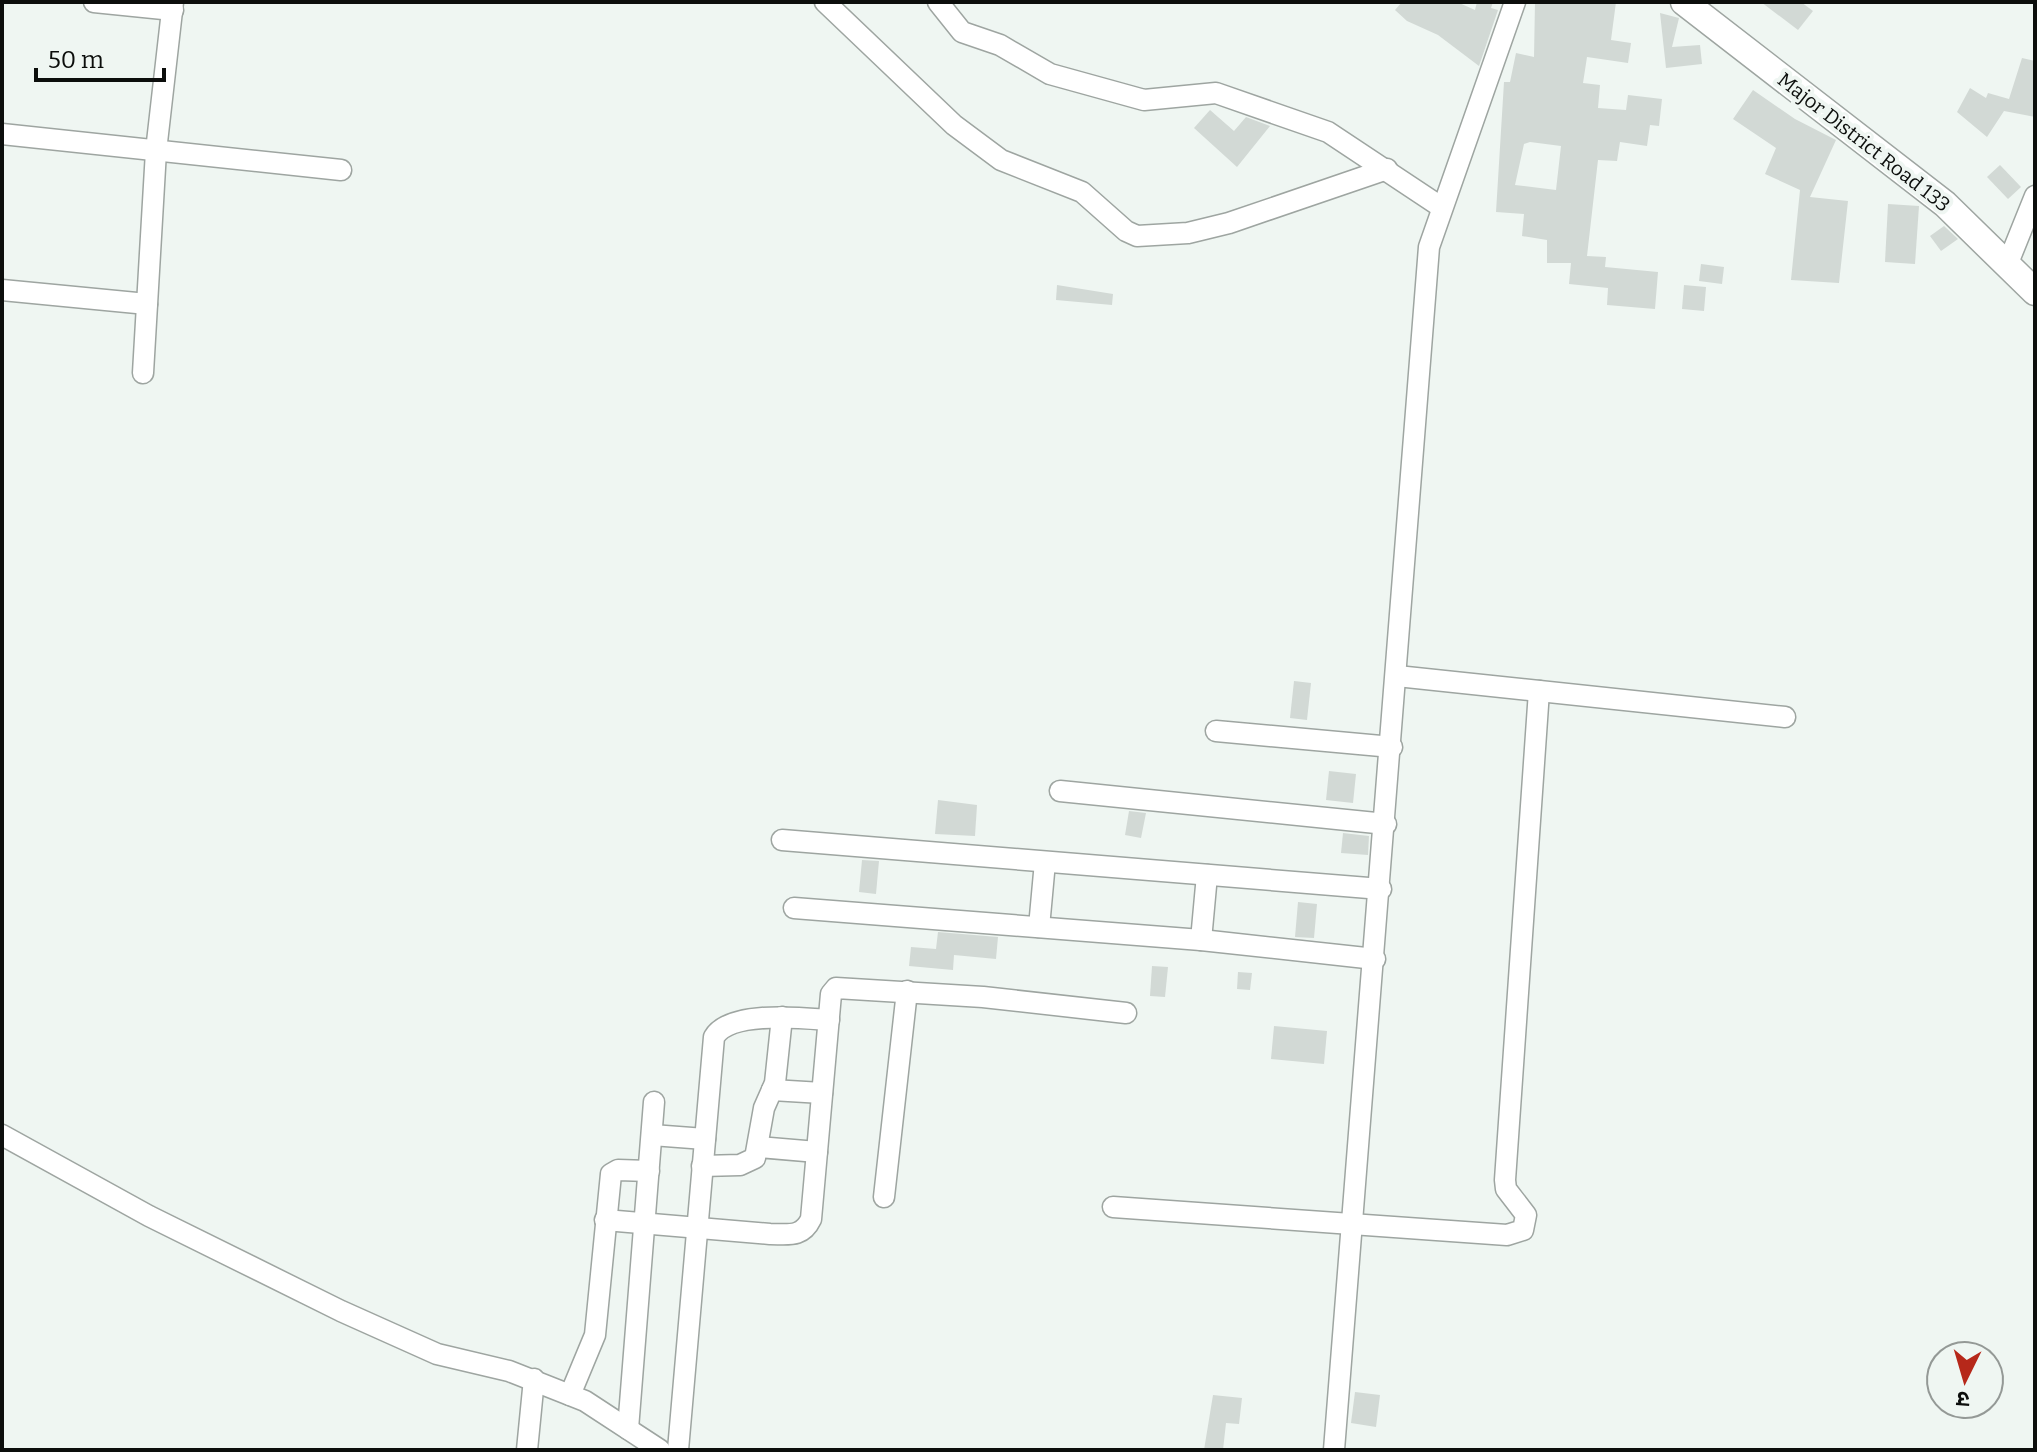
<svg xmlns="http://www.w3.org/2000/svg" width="2037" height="1452" viewBox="0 0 2037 1452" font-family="Bitter,'Noto Sans Devanagari',serif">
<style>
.building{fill:#d2d9d5;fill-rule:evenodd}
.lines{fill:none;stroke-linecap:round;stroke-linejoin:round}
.minor-casing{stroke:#9ea5a1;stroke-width:23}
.major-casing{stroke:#9ea5a1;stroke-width:29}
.minor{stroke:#fff;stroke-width:20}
.major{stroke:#fff;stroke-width:26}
.labels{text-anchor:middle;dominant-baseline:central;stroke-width:8;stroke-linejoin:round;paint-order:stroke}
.street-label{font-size:20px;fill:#0c0e0c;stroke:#eff6f2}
</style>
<rect width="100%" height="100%" fill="#eff6f2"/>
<!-- building -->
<g class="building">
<path d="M1402 2H1457L1475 10 1477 2H1493L1491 8 1498 10 1479 66 1438 35 1407 21 1395 10Z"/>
<path d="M1535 2H1616L1611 40 1631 43 1628 63 1587 57 1583 83 1600 85 1598 108 1626 110 1628 95 1662 99 1659 126 1650 125 1647 146 1620 142 1617 161 1598 160 1587 256 1606 257 1605 267 1658 272 1655 309 1607 305 1608 288 1569 284 1571 263H1547V240L1522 236 1524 214 1496 212 1504 82H1510L1516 53 1534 57ZM1530 142 1561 146 1556 190 1515 185 1524 144Z"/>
<path d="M1761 2H1801L1813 11 1798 30Z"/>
<path d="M1660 13 1679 18 1672 47 1700 45 1702 64 1666 68Z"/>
<path d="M2022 58 2035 61V117L2004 111 1987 137 1957 112 1970 88 1986 98 1988 93 2009 99Z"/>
<path d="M1753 90 1795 119 1836 140 1810 197 1848 201 1839 283 1791 280 1800 190 1765 174 1776 148 1733 119Z"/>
<path d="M1210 110 1234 131 1246 117 1270 126 1237 167 1194 128Z"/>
<path d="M2000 165 2021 187 2008 199 1987 177Z"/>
<path d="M1888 204 1919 206 1915 264 1885 262Z"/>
<path d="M1944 226 1958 239 1941 251 1930 236Z"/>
<path d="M1701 264 1724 267 1722 284 1699 281Z"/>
<path d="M1057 285 1113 294 1112 305 1056 300Z"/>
<path d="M1684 285 1706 287 1704 311 1682 309Z"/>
<path d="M1294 681 1311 683 1307 720 1290 718Z"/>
<path d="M1329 771 1356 774 1353 803 1326 800Z"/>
<path d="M938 800 977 805 975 836 935 834Z"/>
<path d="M1129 811 1146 813 1141 838 1125 835Z"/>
<path d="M1343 833 1369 836 1368 855 1341 853Z"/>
<path d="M862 860 879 861 876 894 859 892Z"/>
<path d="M1298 902 1317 904 1314 938 1295 937Z"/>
<path d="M938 932 998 937 996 959 954 955 953 970 909 966 911 947 936 949Z"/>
<path d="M1152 966 1168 967 1165 997 1150 996Z"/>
<path d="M1238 972 1252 973 1250 990 1237 989Z"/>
<path d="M1274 1026 1327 1031 1324 1064 1271 1059Z"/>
<path d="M1355 1392 1380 1395 1376 1427 1351 1423Z"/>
<path d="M1213 1395 1242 1398 1239 1424 1226 1423 1223 1450H1204Z"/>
</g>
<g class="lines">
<defs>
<g id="minor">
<path d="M94 2 173 10"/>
<path d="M825 2 954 125 1001 160 1082 192 1126 231 1137 236 1188 233 1229 223 1387 169"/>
<path d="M938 2 962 32 1000 45 1050 74 1144 100 1216 93 1328 132 1441 207"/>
<path d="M2 134 341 170"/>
<path d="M2008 263 2035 196"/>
<path d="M2 290 147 304"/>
<path d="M143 373 156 151 173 2"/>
<path d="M1397 676 1785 717"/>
<path d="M1216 731 1392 747"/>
<path d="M1060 791 1386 824"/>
<path d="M782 840 1381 889"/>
<path d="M794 908 1201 940 1375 959"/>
<path d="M1039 927 1045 862"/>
<path d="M1201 940 1207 875"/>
<path d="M772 1090 822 1093"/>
<path d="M2 1135 149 1216 341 1311 437 1354 509 1371 585 1401 660 1450"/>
<path d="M652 1135 705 1139"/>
<path d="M758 1147 817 1152"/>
<path d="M702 1166 740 1165 755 1158 764 1108 775 1083 782 1017"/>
<path d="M884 1197 907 991"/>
<path d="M1113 1207 1507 1235 1523 1230 1526 1215 1506 1189 1505 1180 1539 691"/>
<path d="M605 1220 770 1234C788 1234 802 1238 811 1219L831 994 836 988 983 997 1126 1013"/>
<path d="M570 1395 595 1335 611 1174 618 1170 649 1171"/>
<path d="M628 1429 654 1102"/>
<path d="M527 1450 534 1379"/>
<path d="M678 1450 714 1037C730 1010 802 1018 829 1020"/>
<path d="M1334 1450 1429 247 1515 2"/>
</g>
<path id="major" d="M1684 2 1945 204 2035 292"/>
</defs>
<!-- minor casing -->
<use href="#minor" class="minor-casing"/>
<!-- major casing -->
<use href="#major" class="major-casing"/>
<!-- minor -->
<use href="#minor" class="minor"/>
<!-- major -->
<use href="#major" class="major"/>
</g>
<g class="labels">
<!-- street labels -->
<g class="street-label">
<text transform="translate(1864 142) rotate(38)">Major District Road 133</text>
</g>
</g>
<!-- border -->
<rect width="2037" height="1452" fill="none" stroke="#0c0e0c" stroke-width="8"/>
<!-- north arrow -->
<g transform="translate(1965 1380) rotate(185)"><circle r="38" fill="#eff6f2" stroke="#949996" stroke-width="2"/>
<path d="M0-6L14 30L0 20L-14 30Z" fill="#b6281a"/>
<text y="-12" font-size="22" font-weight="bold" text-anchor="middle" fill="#0c0e0c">उ</text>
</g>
<!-- scale -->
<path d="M36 68v12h128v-12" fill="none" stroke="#0c0e0c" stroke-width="4"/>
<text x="48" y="68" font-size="24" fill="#0c0e0c" stroke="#eff6f2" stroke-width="6" paint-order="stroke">50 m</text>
</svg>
